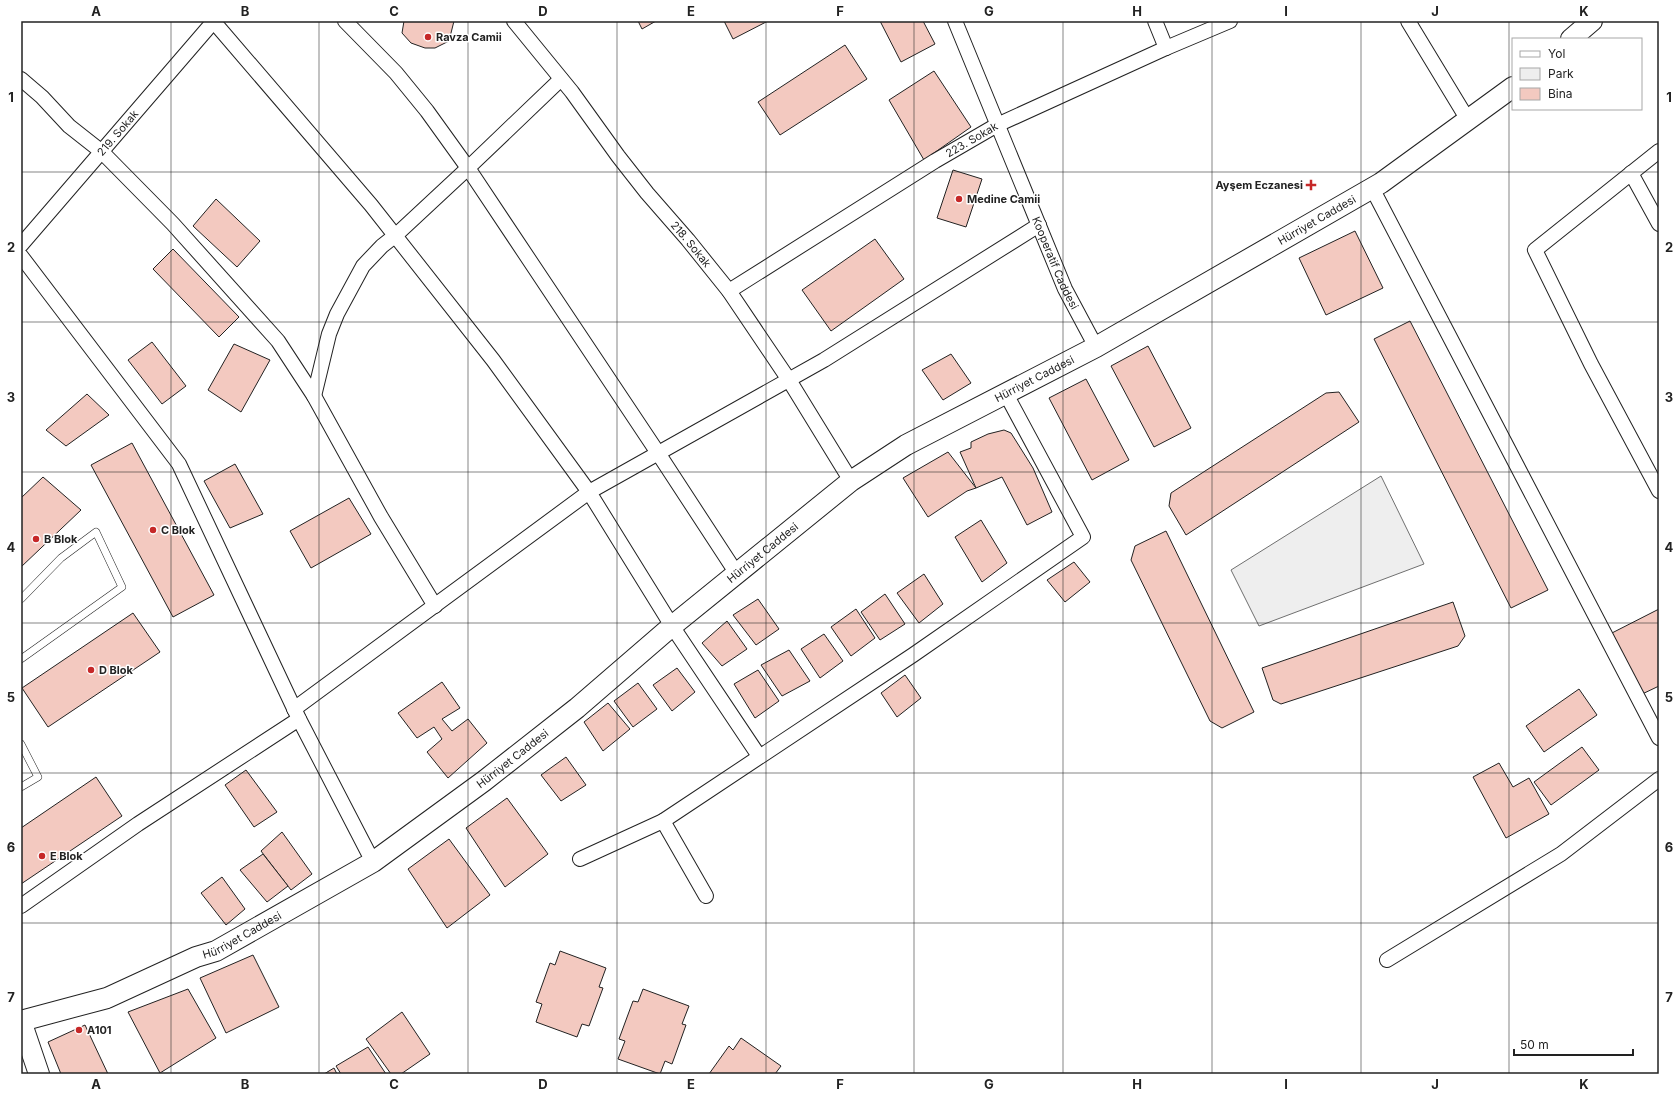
<svg xmlns="http://www.w3.org/2000/svg" width="1680" height="1095" viewBox="0 0 1680 1095" font-family="Inter,sans-serif">
<style>
.green{fill:#eee;stroke:#6f6f6f}
.building{fill:#f3c9c0;stroke:#222}
.lines{fill:none;stroke-linecap:round;stroke-linejoin:round}
.lane-casing{stroke:#222;stroke-width:8}
.street-casing{stroke:#222;stroke-width:16}
.secondary-casing{stroke:#222;stroke-width:22}
.lane{stroke:#fff;stroke-width:7}
.street{stroke:#fff;stroke-width:14}
.secondary{stroke:#fff;stroke-width:20}
.grid{fill:none;stroke:#222;stroke-width:1;stroke-opacity:0.55}
.poi-dot{fill:#c62828;stroke:#fff;stroke-width:1.5}
.labels{text-anchor:middle;dominant-baseline:central;stroke-width:3;stroke-linejoin:round;paint-order:stroke}
.poi-label{font-size:11px;font-weight:bold;fill:#222;stroke:#fff;text-anchor:start}
.street-label{font-size:11px;fill:#222;stroke:#fff}
.neatline{fill:none;stroke:#222;stroke-width:1.5}
.grid-label{font-size:13px;text-anchor:middle;font-weight:bold;fill:#222}
</style>
<rect width="100%" height="100%" fill="#fff"/>
<!-- green -->
<path class="green" d="M1381 476 1424 564 1259 626 1231 570Z"/>
<!-- building -->
<g class="building">
<path d="M404 21H454L449 41 435 48H425L411 43 402 33Z"/>
<path d="M638 21H656L642 29Z"/>
<path d="M724 21H768L733 39Z"/>
<path d="M880 21H923L935 44 901 62Z"/>
<path d="M845 45 867 79 780 135 758 102Z"/>
<path d="M934 71 971 127 924 160 889 100Z"/>
<path d="M953 170 982 179 966 227 937 218Z"/>
<path d="M216 199 260 241 237 267 193 226Z"/>
<path d="M1355 231 1383 288 1326 315 1299 258Z"/>
<path d="M875 239 904 279 831 331 802 290Z"/>
<path d="M173 249 239 317 219 337 153 269Z"/>
<path d="M1410 321 1548 590 1511 608 1374 339Z"/>
<path d="M152 342 186 386 162 404 128 360Z"/>
<path d="M234 344 270 360 241 412 208 390Z"/>
<path d="M1148 346 1191 428 1154 447 1111 366Z"/>
<path d="M951 354 971 383 943 400 922 370Z"/>
<path d="M1086 379 1129 460 1092 480 1049 398Z"/>
<path d="M1339 392 1359 422 1186 535 1169 506 1171 493 1326 393Z"/>
<path d="M87 394 109 415 66 446 46 430Z"/>
<path d="M1004 430 1011 433 1033 468 1052 512 1027 525 1002 477 976 488 960 452 971 448V442L988 434Z"/>
<path d="M132 443 214 595 173 617 91 465Z"/>
<path d="M948 452 976 488 967 491 928 517 903 478Z"/>
<path d="M235 464 263 514 230 528 204 481Z"/>
<path d="M43 477 81 510 21 567V498Z"/>
<path d="M349 498 371 534 311 568 290 531Z"/>
<path d="M981 520 1007 563 982 582 955 537Z"/>
<path d="M1166 531 1254 712 1222 728 1210 721 1131 560 1135 546Z"/>
<path d="M1074 562 1090 582 1065 602 1047 580Z"/>
<path d="M924 574 943 604 919 623 897 593Z"/>
<path d="M885 594 905 624 880 640 861 612Z"/>
<path d="M758 599 779 629 756 645 733 615Z"/>
<path d="M1453 602 1465 636 1458 646 1281 704 1273 700 1262 668Z"/>
<path d="M856 609 875 638 851 656 831 627Z"/>
<path d="M1659 609V686L1638 696 1608 635Z"/>
<path d="M133 613 160 652 48 727 22 688Z"/>
<path d="M727 621 747 649 722 666 702 643Z"/>
<path d="M824 634 843 661 820 678 801 649Z"/>
<path d="M789 650 810 681 782 696 761 665Z"/>
<path d="M677 668 695 692 672 711 653 685Z"/>
<path d="M758 670 779 701 755 718 734 684Z"/>
<path d="M905 675 921 698 897 717 881 693Z"/>
<path d="M442 682 460 708 442 719 452 731 468 719 487 743 448 778 427 752 442 739 434 727 417 738 398 713Z"/>
<path d="M638 683 657 709 633 727 614 701Z"/>
<path d="M1579 689 1597 715 1544 752 1526 726Z"/>
<path d="M608 703 630 729 603 751 584 722Z"/>
<path d="M1582 747 1599 770 1551 805 1534 782Z"/>
<path d="M566 757 586 785 561 801 541 775Z"/>
<path d="M1499 763 1513 787 1529 778 1549 814 1506 838 1473 777Z"/>
<path d="M246 770 277 812 254 827 225 785Z"/>
<path d="M96 777 122 816 21 884V828Z"/>
<path d="M507 798 548 854 505 887 466 828Z"/>
<path d="M282 832 312 874 291 890 261 851Z"/>
<path d="M449 839 490 895 447 928 408 869Z"/>
<path d="M263 854 288 886 267 902 240 870Z"/>
<path d="M222 877 245 909 226 925 201 893Z"/>
<path d="M560 951 606 968 599 987 603 988 589 1026 582 1024 577 1037 536 1022 542 1004 536 1002 550 963 555 965Z"/>
<path d="M253 955 279 1007 226 1033 200 978Z"/>
<path d="M188 989 216 1038 160 1073 128 1012Z"/>
<path d="M643 989 689 1006 682 1024 686 1025 672 1064 665 1061 660 1074 618 1059 625 1041 619 1039 633 1001 638 1002Z"/>
<path d="M402 1012 430 1054 401 1074H391L366 1039Z"/>
<path d="M85 1025 108 1074H61L48 1042Z"/>
<path d="M741 1038 781 1066 775 1074H709L729 1046 733 1050Z"/>
<path d="M368 1047 386 1074H341L336 1066Z"/>
<path d="M334 1068 337 1074H324Z"/>
</g>
<g class="lines">
<defs>
<g id="lane">
<path d="M21 599 61 558 96 532 122 587 21 659"/>
<path d="M21 744 38 777 21 787"/>
</g>
<g id="street">
<path d="M345 21 396 73 427 111 468 168 658 453 737 574"/>
<path id="s1" d="M514 21 572 92 618 156 647 193 688 240 729 291 789 380 851 481"/>
<path id="s2" d="M955 21 1065 289 1096 347"/>
<path d="M1155 21 1166 48"/>
<path d="M1408 21 1468 120"/>
<path d="M214 22 371 205 493 360 589 492 672 626 759 756"/>
<path d="M21 79 42 97 69 126 102 152 173 224 278 341 314 396 381 517 435 606"/>
<path d="M1659 151 1535 250 1591 364 1659 491"/>
<path d="M1631 173 1659 224"/>
<path d="M1372 188 1659 738"/>
<path id="s3" d="M21 245 214 21"/>
<path d="M21 256 179 464 299 719 373 862"/>
<path id="s4" d="M729 291 935 161 997 125 1166 48 1230 21"/>
<path d="M314 396 329 334 337 314 363 266 382 246 396 235 468 168 561 79"/>
<path d="M294 709 589 492 824 360 1039 225"/>
<path d="M663 821 706 896"/>
<path d="M580 859 663 821 913 655 1083 537 1006 394"/>
<path d="M21 906 138 824 299 719"/>
<path d="M1387 960 1561 854 1659 779"/>
</g>
<g id="secondary">
<path d="M1571 39 1592 21"/>
<path id="s5" d="M21 1021 107 998 196 957 216 951 373 862 484 781 577 708 672 626 851 481 906 445 1096 347 1381 183 1513 87"/>
<path d="M21 1021 39 1074"/>
</g>
</defs>
<!-- lane casing -->
<use href="#lane" class="lane-casing"/>
<!-- street casing -->
<use href="#street" class="street-casing"/>
<!-- secondary casing -->
<use href="#secondary" class="secondary-casing"/>
<!-- lane -->
<use href="#lane" class="lane"/>
<!-- street -->
<use href="#street" class="street"/>
<!-- secondary -->
<use href="#secondary" class="secondary"/>
</g>
<!-- grid -->
<path class="grid" d="M171 21V1074M319 21V1074M468 21V1074M617 21V1074M766 21V1074M914 21V1074M1063 21V1074M1212 21V1074M1361 21V1074M1509 21V1074M21 172H1659M21 322H1659M21 472H1659M21 623H1659M21 773H1659M21 923H1659"/>
<!-- markers -->
<g class="poi-dot">
<circle cx="428" cy="37" r="4"/>
<path d="M1309 179h4v4h4v4h-4v4h-4v-4h-4v-4h4z"/>
<circle cx="959" cy="199" r="4"/>
<circle cx="153" cy="530" r="4"/>
<circle cx="36" cy="539" r="4"/>
<circle cx="91" cy="670" r="4"/>
<circle cx="42" cy="856" r="4"/>
<circle cx="79" cy="1030" r="4"/>
</g>
<g class="labels">
<!-- poi labels -->
<g class="poi-label">
<text x="436" y="37">Ravza Camii</text>
<text x="1303" y="185" text-anchor="end">Ayşem Eczanesi</text>
<text x="967" y="199">Medine Camii</text>
<text x="161" y="530">C Blok</text>
<text x="44" y="539">B Blok</text>
<text x="99" y="670">D Blok</text>
<text x="50" y="856">E Blok</text>
<text x="87" y="1030">A101</text>
</g>
<!-- street labels -->
<g class="street-label">
<text stroke="none"><textPath href="#s3" startOffset="148">219. Sokak</textPath></text>
<text stroke="none"><textPath href="#s4" startOffset="286">223. Sokak</textPath></text>
<text stroke="none"><textPath href="#s5" startOffset="1534">Hürriyet Caddesi</textPath></text>
<text stroke="none"><textPath href="#s1" startOffset="285">218. Sokak</textPath></text>
<text stroke="none"><textPath href="#s2" startOffset="262">Kooperatif Caddesi</textPath></text>
<text stroke="none"><textPath href="#s5" startOffset="1210">Hürriyet Caddesi</textPath></text>
<text stroke="none"><textPath href="#s5" startOffset="886">Hürriyet Caddesi</textPath></text>
<text stroke="none"><textPath href="#s5" startOffset="562">Hürriyet Caddesi</textPath></text>
<text stroke="none"><textPath href="#s5" startOffset="238">Hürriyet Caddesi</textPath></text>
</g>
</g>
<!-- border -->
<rect width="1680" height="1095" fill="none" stroke="#ffffff" stroke-width="44"/>
<!-- legend -->
<rect x="1512" y="38" width="130" height="72" fill="#ffffff" stroke="#a7a7a7"/>
<rect x="1520" y="51" width="20" height="6" fill="#ffffff" stroke="#a7a7a7"/>
<text x="1548" y="58" font-size="12" fill="#222222">Yol</text>
<rect x="1520" y="68" width="20" height="12" fill="#eeeeee" stroke="#a7a7a7"/>
<text x="1548" y="78" font-size="12" fill="#222222">Park</text>
<rect x="1520" y="88" width="20" height="12" fill="#f3c9c0" stroke="#a7a7a7"/>
<text x="1548" y="98" font-size="12" fill="#222222">Bina</text>
<!-- scale -->
<path d="M1514 1049v6h119v-6" fill="none" stroke="#222222" stroke-width="2"/>
<text x="1520" y="1049" font-size="12" fill="#222222" stroke="#ffffff" stroke-width="3" paint-order="stroke">50 m</text>
<rect x="22" y="22" width="1636" height="1051" class="neatline"/>
<g class="grid-label">
<text x="96" y="16">A</text>
<text x="245" y="16">B</text>
<text x="394" y="16">C</text>
<text x="543" y="16">D</text>
<text x="691" y="16">E</text>
<text x="840" y="16">F</text>
<text x="989" y="16">G</text>
<text x="1137" y="16">H</text>
<text x="1286" y="16">I</text>
<text x="1435" y="16">J</text>
<text x="1584" y="16">K</text>
<text x="11" y="102">1</text>
<text x="1669" y="102">1</text>
<text x="11" y="252">2</text>
<text x="1669" y="252">2</text>
<text x="11" y="402">3</text>
<text x="1669" y="402">3</text>
<text x="11" y="552">4</text>
<text x="1669" y="552">4</text>
<text x="11" y="702">5</text>
<text x="1669" y="702">5</text>
<text x="11" y="852">6</text>
<text x="1669" y="852">6</text>
<text x="11" y="1002">7</text>
<text x="1669" y="1002">7</text>
<text x="96" y="1089">A</text>
<text x="245" y="1089">B</text>
<text x="394" y="1089">C</text>
<text x="543" y="1089">D</text>
<text x="691" y="1089">E</text>
<text x="840" y="1089">F</text>
<text x="989" y="1089">G</text>
<text x="1137" y="1089">H</text>
<text x="1286" y="1089">I</text>
<text x="1435" y="1089">J</text>
<text x="1584" y="1089">K</text>
</g>
</svg>
